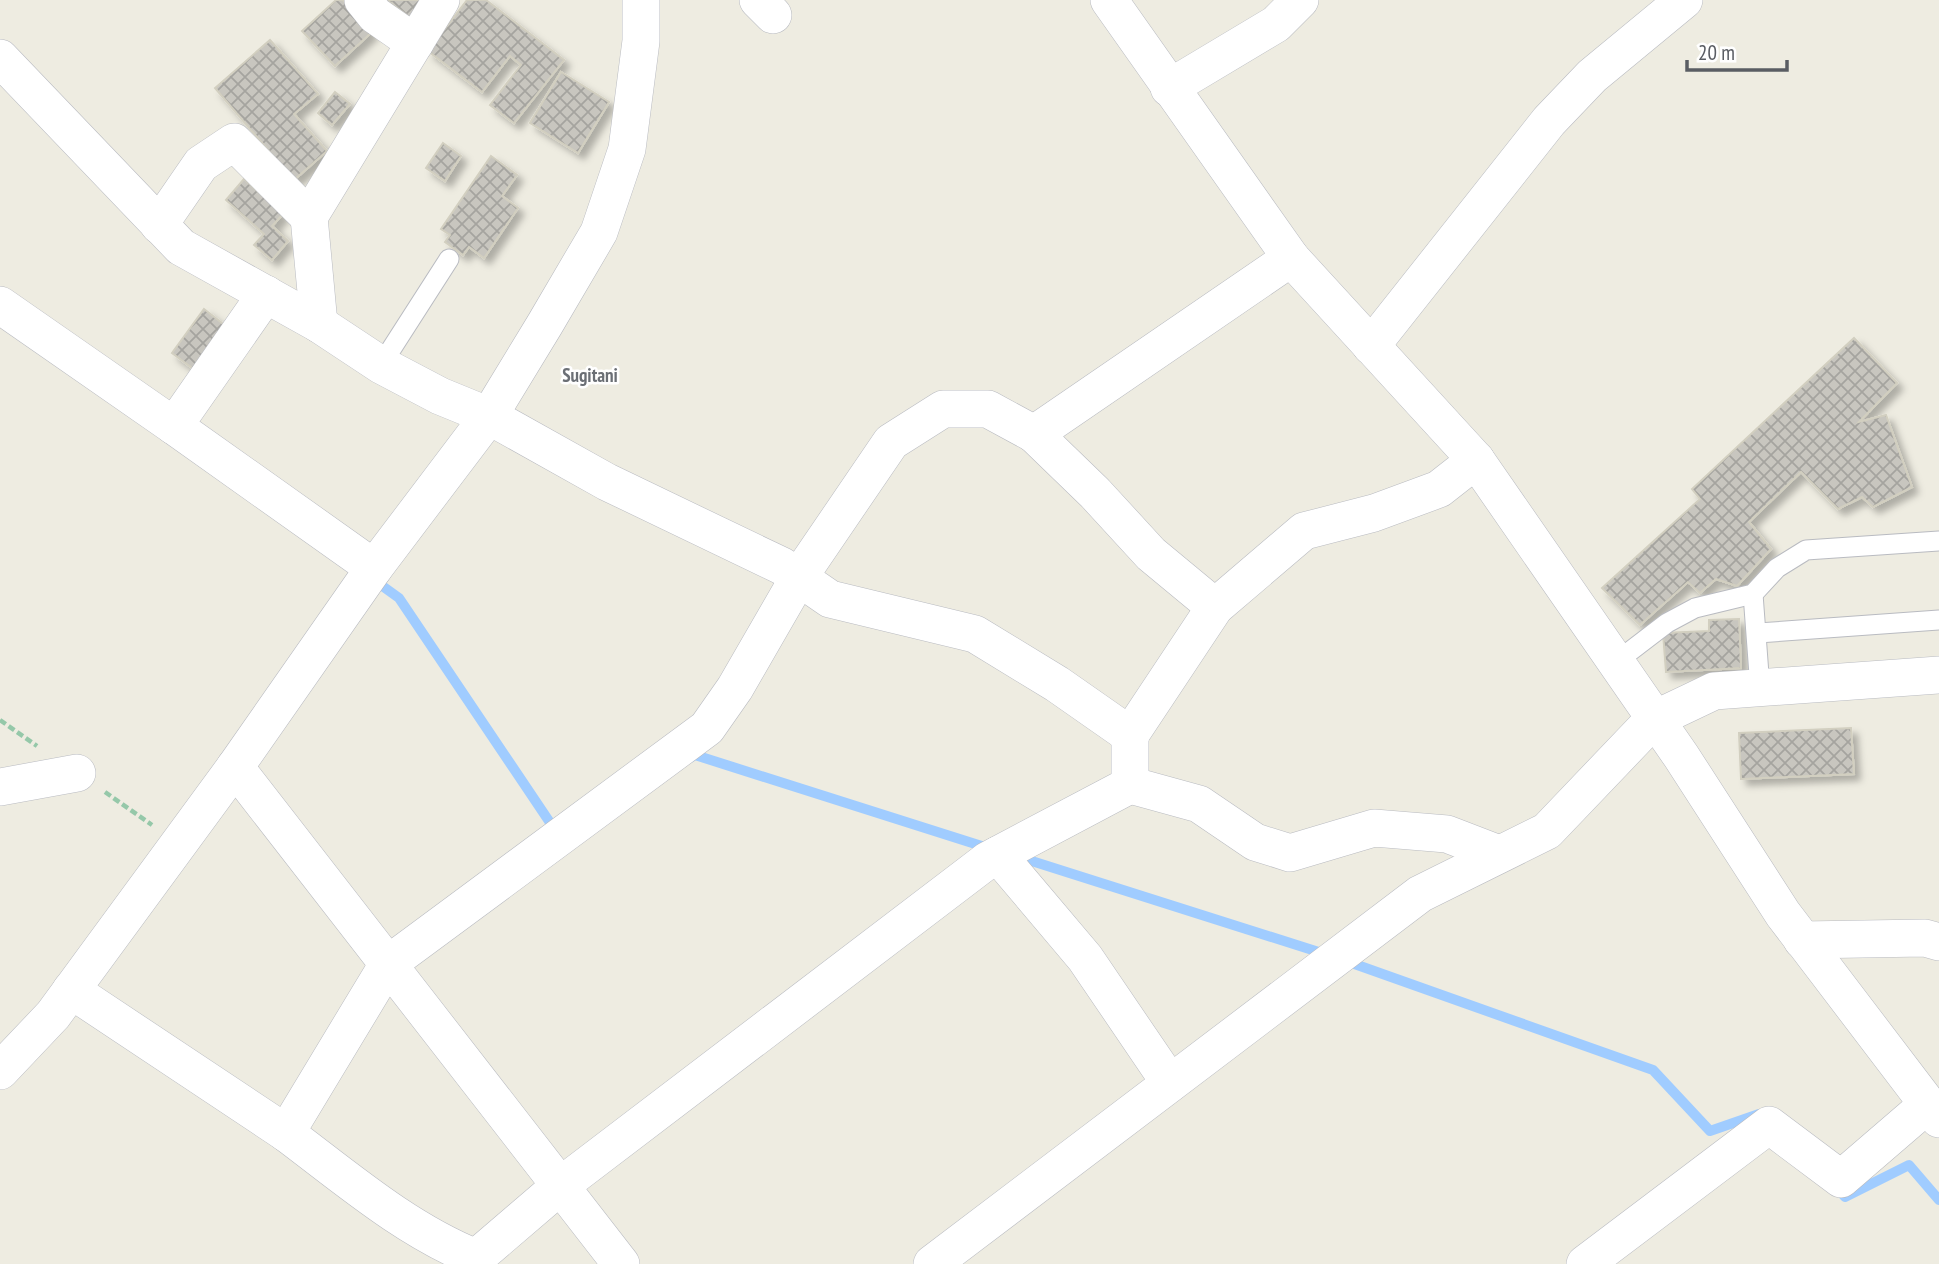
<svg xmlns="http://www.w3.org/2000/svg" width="1939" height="1264" viewBox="0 0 1939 1264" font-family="'PT Sans Narrow',sans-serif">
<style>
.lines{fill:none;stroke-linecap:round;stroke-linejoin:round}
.stream{stroke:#a0ccff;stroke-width:10}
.building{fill:url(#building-cross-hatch);stroke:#d2cfc0;stroke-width:2;filter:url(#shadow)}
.lane-casing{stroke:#b9bbc1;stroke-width:21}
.street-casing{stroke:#b9bbc1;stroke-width:38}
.path{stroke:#95c8a9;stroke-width:4.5;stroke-dasharray:7 3.5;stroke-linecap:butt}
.lane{stroke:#fff;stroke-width:19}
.street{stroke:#fff;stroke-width:37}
.labels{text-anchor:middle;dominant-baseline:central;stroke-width:5;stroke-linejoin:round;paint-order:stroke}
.neighbourhood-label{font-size:19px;font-weight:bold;fill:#6b6f75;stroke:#fff}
</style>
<defs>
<pattern id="building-cross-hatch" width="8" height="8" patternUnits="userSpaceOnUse" patternTransform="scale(1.75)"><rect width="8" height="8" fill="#c8c6bf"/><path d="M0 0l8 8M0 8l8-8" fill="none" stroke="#a5a49f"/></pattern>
<filter id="shadow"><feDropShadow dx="6" dy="6" stdDeviation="3.5" flood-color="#0004"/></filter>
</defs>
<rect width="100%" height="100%" fill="#eeece1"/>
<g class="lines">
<!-- stream -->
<g class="stream">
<path d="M374 580 399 598 557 833"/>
<path d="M690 758 695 755 988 848"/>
<path d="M1016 856 1325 954"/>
<path d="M1346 961 1653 1070 1710 1131 1759 1114"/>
<path d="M1836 1187 1845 1197 1909 1165 1939 1200"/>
</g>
</g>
<!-- building -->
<g class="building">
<path d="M336 0H343L372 32 335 66 302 31Z"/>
<path d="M387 0H426L412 19Z"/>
<path d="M467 0H486L564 60 514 123 490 105 521 65 510 56 482 92 428 51Z"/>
<path d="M270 40 318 94 294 114 327 151 294 180 215 88Z"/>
<path d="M561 72 609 102 578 153 530 123Z"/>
<path d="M335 92 350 104 332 125 318 113Z"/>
<path d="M443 143 461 156 445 181 426 168Z"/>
<path d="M491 156 517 175 502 196 518 208 484 258 469 247 463 255 445 242 450 235 441 229Z"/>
<path d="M244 179 283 214 272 226 288 241 272 260 254 245 264 234 226 200Z"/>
<path d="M204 309 227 327 195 370 172 353Z"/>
<path d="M1854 338 1897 383 1859 422 1886 415 1912 487 1873 507 1862 497 1838 509 1801 472 1749 522 1771 549 1737 586 1716 579 1700 593 1688 582 1640 625 1602 588 1700 499 1692 489Z"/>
<path d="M1739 619 1741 668 1666 672 1663 633 1709 631V620Z"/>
<path d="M1851 728 1854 774 1741 779 1739 733Z"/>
</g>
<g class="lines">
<defs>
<g id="lane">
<path d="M381 365 449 259"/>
<path d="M1753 594 1760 688"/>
<path d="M1758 633 1939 620"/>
<path d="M1616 662 1667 623 1695 608 1753 594 1777 568 1806 550 1939 541"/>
</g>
<g id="street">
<path d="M363 0 375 15 415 43"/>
<path d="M758 0 773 15"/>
<path d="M1109 0 1291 258 1476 460 1681 756 1783 914 1939 1119"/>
<path d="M0 58 181 247 319 324 381 365 440 396 489 416 607 482 782 566 830 599 975 634 1057 684 1130 735 1215 607 1304 531 1374 513 1439 489 1476 460"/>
<path d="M1169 88 1276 24 1300 0"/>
<path d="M159 225 201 164 234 142 309 217"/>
<path d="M266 294 174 426 374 568"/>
<path d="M0 305 174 426"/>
<path d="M319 324 309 217 441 0"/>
<path d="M1371 346 1549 121 1592 76 1684 0"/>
<path d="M1215 607 1151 554 1095 493 1034 434 1291 258"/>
<path d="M235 767 621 1264"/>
<path d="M1130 785 1199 804 1255 842 1290 853 1374 828 1447 834 1499 854"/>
<path d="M0 787 77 773"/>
<path d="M998 855 1085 958 1170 1083"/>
<path d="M1802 940 1925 938 1939 942"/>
<path d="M71 990 286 1133"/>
<path d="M0 1071 53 1015 235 767 374 568 489 416 545 324 599 232 627 149 641 41V0"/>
<path d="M476 1258C406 1230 346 1178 286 1133L388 964 707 728 735 688 799 577 891 442 943 409H988L1034 434"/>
<path d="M479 1264 476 1258 560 1186 988 860 1130 785V735"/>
<path d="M932 1264 1420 894 1547 831 1653 720 1714 691 1939 675"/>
<path d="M1585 1264 1769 1125 1841 1179 1927 1105"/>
</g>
</defs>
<!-- lane casing -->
<use href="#lane" class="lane-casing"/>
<!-- street casing -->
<use href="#street" class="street-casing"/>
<!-- path -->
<g class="path">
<path d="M0 720 37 746"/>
<path d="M105 792 152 825"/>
</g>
<!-- lane -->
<use href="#lane" class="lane"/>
<!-- street -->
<use href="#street" class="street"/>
</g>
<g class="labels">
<!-- neighbourhood labels -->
<g class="neighbourhood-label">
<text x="590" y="375">Sugitani</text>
</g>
</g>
<!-- scale -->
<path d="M1687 60v10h100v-10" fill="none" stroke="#5a5d63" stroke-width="3.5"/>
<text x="1698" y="60" font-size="21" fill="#5a5d63" stroke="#ffffff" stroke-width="5" paint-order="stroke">20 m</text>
</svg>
